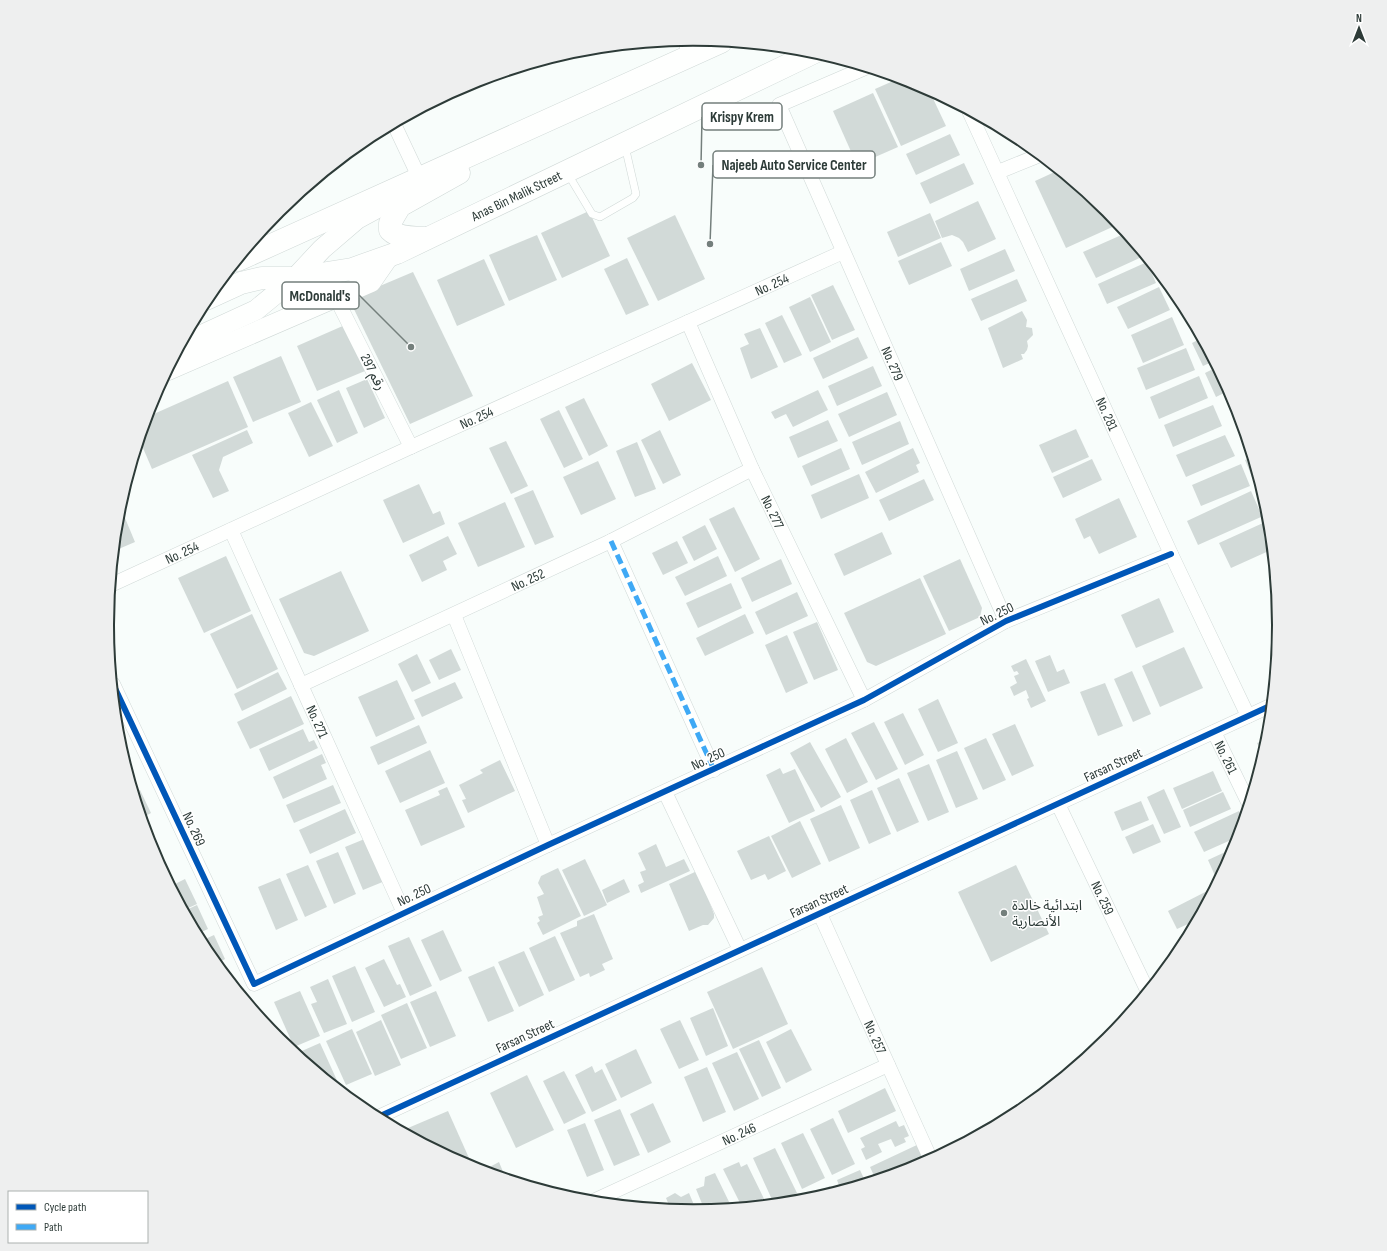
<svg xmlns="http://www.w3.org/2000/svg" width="1387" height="1251" viewBox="0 0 1387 1251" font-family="'Sofia Sans Condensed','Noto Sans Arabic',sans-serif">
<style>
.building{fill:#d2dad8}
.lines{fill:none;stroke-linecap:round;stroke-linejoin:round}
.lane-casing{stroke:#d0d9d7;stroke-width:8}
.street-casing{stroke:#d0d9d7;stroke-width:15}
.secondary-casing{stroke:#d0d9d7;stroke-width:21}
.primary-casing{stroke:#d0d9d7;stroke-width:23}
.lane{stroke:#fefffe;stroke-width:7}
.street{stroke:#fefffe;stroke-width:14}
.secondary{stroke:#fefffe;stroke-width:20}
.primary{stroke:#fefffe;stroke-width:22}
.quiet{stroke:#3fa9f5;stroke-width:5;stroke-dasharray:10 5;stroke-linecap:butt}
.cycleway-casing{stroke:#fff;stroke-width:8}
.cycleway{stroke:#0057b8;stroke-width:6}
.poi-dot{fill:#747f7c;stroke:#fff;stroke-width:1.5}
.labels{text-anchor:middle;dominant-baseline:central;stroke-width:3;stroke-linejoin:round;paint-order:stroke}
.street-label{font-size:14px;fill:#2d3b38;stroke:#fff}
.poi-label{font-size:14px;fill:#2d3b38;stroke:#fff;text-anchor:start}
.rim{fill:none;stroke:#2d3b38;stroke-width:2}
.leader{fill:none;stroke:#747f7c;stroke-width:1.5}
.callout-dot{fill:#747f7c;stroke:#fff;stroke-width:1.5}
.callout{fill:#fff;stroke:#747f7c;stroke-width:1.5}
.callout-label{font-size:15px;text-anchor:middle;font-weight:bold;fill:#2d3b38}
</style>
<rect width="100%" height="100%" fill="#f8fdfb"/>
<!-- building -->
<g class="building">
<path d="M900 78 918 84 929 90 946 126 901 146 875 89Z"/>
<path d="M873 93 898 147 857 165 833 111Z"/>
<path d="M950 134 960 155 916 175 906 154Z"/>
<path d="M964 163 974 184 930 204 920 183Z"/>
<path d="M1059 170 1108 211 1119 224 1066 248 1035 181Z"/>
<path d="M978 201 996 239 968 252 963 242 959 238 952 235 942 238 935 221Z"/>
<path d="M589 211 610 256 562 278 541 233Z"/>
<path d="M930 213 941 238 898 257 887 232Z"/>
<path d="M675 215 705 279 658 301 627 238Z"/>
<path d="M1126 233 1144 256 1096 278 1083 252Z"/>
<path d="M537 235 557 280 509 301 489 255Z"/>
<path d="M941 242 952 266 909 285 898 261Z"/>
<path d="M1005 249 1015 271 969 291 960 269Z"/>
<path d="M627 258 649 305 626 315 604 269Z"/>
<path d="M484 259 505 305 457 326 437 280Z"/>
<path d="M1147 262 1156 283 1107 304 1098 284Z"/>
<path d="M413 272 473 396 410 424 349 299Z"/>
<path d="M1017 279 1027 301 981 321 971 299Z"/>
<path d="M833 285 855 330 832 340 811 295Z"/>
<path d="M1159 287 1170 310 1128 329 1117 307Z"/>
<path d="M810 297 831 342 810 352 789 307Z"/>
<path d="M1022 311 1027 320 1026 327 1032 328 1033 335 1027 341 1028 346 1027 350 1024 354H1021L1023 359 1003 368 988 328Z"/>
<path d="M782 315 802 355 784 363 765 323Z"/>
<path d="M1172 317 1184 345 1143 363 1131 335Z"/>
<path d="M345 325 365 371 317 391 297 346Z"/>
<path d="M760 328 778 367 751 379 740 348 749 344 744 334Z"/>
<path d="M858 337 868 358 823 379 813 358Z"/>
<path d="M1202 338 1214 361 1203 366 1192 343Z"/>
<path d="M1186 348 1195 370 1146 390 1137 368Z"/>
<path d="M281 356 301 402 253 422 233 377Z"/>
<path d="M692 363 711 400 669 421 651 384Z"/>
<path d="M873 366 882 386 837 406 828 386Z"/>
<path d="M1217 367 1230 390 1216 397 1205 373Z"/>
<path d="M1199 376 1208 398 1159 419 1150 397Z"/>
<path d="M367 379 385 418 364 428 346 388Z"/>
<path d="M228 381 248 427 152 469 140 441 147 417Z"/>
<path d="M339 390 358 433 337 443 317 400Z"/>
<path d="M818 390 828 410 793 427 786 414 775 419 771 412Z"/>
<path d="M887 392 897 415 849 437 838 414Z"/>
<path d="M584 398 608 446 589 456 565 407Z"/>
<path d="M311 402 333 446 309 457 288 413Z"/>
<path d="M1213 405 1222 426 1173 447 1164 425Z"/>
<path d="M559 410 583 459 564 468 540 419Z"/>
<path d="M828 420 838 441 798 458 789 437Z"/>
<path d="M900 421 909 444 862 465 852 442Z"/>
<path d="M1076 429 1089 457 1052 473 1039 445Z"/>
<path d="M247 430 253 443 223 457 219 470 229 491 213 498 192 455Z"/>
<path d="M660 430 681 475 663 484 641 440Z"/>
<path d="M1225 435 1235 456 1186 477 1176 455Z"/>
<path d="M506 441 528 486 511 494 489 448Z"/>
<path d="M637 442 656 489 635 497 616 451Z"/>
<path d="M841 448 850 469 811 486 802 466Z"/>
<path d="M913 448 920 463 916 465 919 472 876 493 865 472Z"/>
<path d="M1252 457 1261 485 1256 487 1245 460Z"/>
<path d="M1092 459 1102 480 1063 498 1053 477Z"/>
<path d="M598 461 616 499 581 515 563 477Z"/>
<path d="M1241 464 1250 486 1201 506 1192 485Z"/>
<path d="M859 474 869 498 821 519 811 495Z"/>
<path d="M924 479 934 500 889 521 879 500Z"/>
<path d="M419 484 433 514 440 511 445 524 403 543 383 500Z"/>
<path d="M533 490 554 537 535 545 514 498Z"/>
<path d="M1251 491 1262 516 1269 513 1273 549 1231 568 1219 543 1263 523 1266 527 1261 517 1198 545 1187 521Z"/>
<path d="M1119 498 1137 537 1099 554 1090 536 1084 539 1075 519Z"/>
<path d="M505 502 525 547 478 567 458 523Z"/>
<path d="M120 506 135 542 114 551 118 511Z"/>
<path d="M734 507 760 559 735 572 709 519Z"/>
<path d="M705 525 717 549 694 561 682 537Z"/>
<path d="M882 532 892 554 844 576 834 554Z"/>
<path d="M448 536 457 554 443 561 447 570 422 582 409 555Z"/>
<path d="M677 541 688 563 663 575 652 553Z"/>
<path d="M226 556 251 611 204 633 178 578Z"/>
<path d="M718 556 727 576 685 596 675 577Z"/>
<path d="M781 559 792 584 752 602 741 578Z"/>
<path d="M960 559 982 608 980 617 949 631 923 576Z"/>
<path d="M341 571 369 631 314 656 304 653 279 599Z"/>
<path d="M920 578 946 634 876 666 867 662 844 613Z"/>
<path d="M731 583 742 608 698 628 686 603Z"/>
<path d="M797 592 808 616 766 635 755 612Z"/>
<path d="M1159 598 1174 632 1136 648 1121 615Z"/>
<path d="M252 614 278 669 237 689 210 634Z"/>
<path d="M745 614 754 633 705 656 696 638Z"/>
<path d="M817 622 838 670 814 680 793 632Z"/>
<path d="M787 635 808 683 786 693 765 645Z"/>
<path d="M1184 647 1203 688 1160 707 1142 666Z"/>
<path d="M451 649 461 670 439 680 429 660Z"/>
<path d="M417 654 431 683 412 692 398 664Z"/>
<path d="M1050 655 1057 672 1064 669 1070 683 1048 692 1035 661Z"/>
<path d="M1026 659 1046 701 1031 708 1027 699 1029 698 1026 690 1014 696 1010 687 1017 683 1014 676 1019 674 1017 671 1014 672 1011 666Z"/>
<path d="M1132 671 1151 714 1133 722 1114 679Z"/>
<path d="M278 672 287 689 242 711 234 694Z"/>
<path d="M397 680 415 719 376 737 358 697Z"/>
<path d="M455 682 463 698 422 717 414 700Z"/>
<path d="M1105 683 1123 726 1098 736 1080 692Z"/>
<path d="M291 696 304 724 250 749 237 722Z"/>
<path d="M938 699 958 743 938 752 918 709Z"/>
<path d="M903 713 924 755 905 765 884 722Z"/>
<path d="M874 722 898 769 876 780 851 733Z"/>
<path d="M1015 724 1034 766 1012 776 992 734Z"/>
<path d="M419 725 427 743 378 765 370 747Z"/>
<path d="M303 729 309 742 314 740 318 748 269 771 259 749Z"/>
<path d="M118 732 129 756 124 758 118 740Z"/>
<path d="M846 738 868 782 847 793 825 749Z"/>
<path d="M986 738 1006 780 983 790 964 748Z"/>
<path d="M1269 738V740L1264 757 1257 743Z"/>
<path d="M810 742 841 797 821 808 790 753Z"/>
<path d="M430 750 445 783 400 803 385 771Z"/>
<path d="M957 751 978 799 956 808 936 760Z"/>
<path d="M322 754 326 763 321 765 327 779 283 799 273 777Z"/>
<path d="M500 760 515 791 468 813 462 800 466 799 459 785 483 773 480 770Z"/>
<path d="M929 764 949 812 928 821 907 773Z"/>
<path d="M780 768 783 774 795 769 815 811 789 823 766 775Z"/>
<path d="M1213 771 1222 791 1182 809 1173 788Z"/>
<path d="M899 778 919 822 897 832 877 788Z"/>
<path d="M333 785 341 803 294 823 286 805Z"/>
<path d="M447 787 465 827 421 846 405 810 440 795 438 791Z"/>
<path d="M1164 789 1181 827 1164 834 1147 797Z"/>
<path d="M140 790 151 813 142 818 134 793Z"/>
<path d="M872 790 891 834 869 844 850 800Z"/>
<path d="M1223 792 1231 809 1190 827 1183 810Z"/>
<path d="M1141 801 1149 820 1122 831 1114 812Z"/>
<path d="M841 805 860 848 829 862 810 819Z"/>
<path d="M345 809 356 833 310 854 299 830Z"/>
<path d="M1239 811 1244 821 1240 836 1204 852 1194 832Z"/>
<path d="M800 821 821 864 792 878 771 836Z"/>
<path d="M1153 824 1161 842 1133 854 1125 837Z"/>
<path d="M769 836 786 871 768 880 765 874 751 880 737 851Z"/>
<path d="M367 838 385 881 363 890 345 847Z"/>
<path d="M656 844 666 867 684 859 690 871 641 893 638 885 644 882 640 872 646 870 638 853Z"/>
<path d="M1236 847 1222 875 1216 878 1208 860Z"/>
<path d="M338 852 356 894 334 904 316 861Z"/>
<path d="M585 859 607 905 584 916 562 870Z"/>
<path d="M308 865 327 907 305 917 286 874Z"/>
<path d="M1016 865 1049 934 991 962 958 892Z"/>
<path d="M558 868 581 916 543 935 537 923 540 921 538 917 543 915 537 897 544 894 538 883 541 876Z"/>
<path d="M697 871 714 914V918L708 925H703L689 931 669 884Z"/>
<path d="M280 878 298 920 276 930 258 887Z"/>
<path d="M185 879 197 904 184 910 171 886Z"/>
<path d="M624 879 630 892 607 903 602 890Z"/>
<path d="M1215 887 1199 919 1177 929 1168 911Z"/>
<path d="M197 905 208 929 197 934 184 911Z"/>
<path d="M594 914 613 959 602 964 605 970 590 977 589 973 580 977 560 933 577 926V921Z"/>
<path d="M443 930 462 971 440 981 421 940Z"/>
<path d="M1192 931 1184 947 1179 937Z"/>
<path d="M214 935 225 959 216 964 201 941Z"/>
<path d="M555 936 575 980 549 992 529 948Z"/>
<path d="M409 937 432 986 410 996 388 946Z"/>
<path d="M524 951 544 995 519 1007 498 962Z"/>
<path d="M384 959 397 985 400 984 406 997 384 1007 365 968Z"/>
<path d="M355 966 375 1012 352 1022 332 976Z"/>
<path d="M494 966 514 1011 488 1022 468 977Z"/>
<path d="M762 967 788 1024 733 1049 707 992Z"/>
<path d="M328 979 347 1024 324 1033 311 1004 317 1002 310 987Z"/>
<path d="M300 991 320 1036 294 1047 274 1002Z"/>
<path d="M436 991 456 1036 430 1047 410 1002Z"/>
<path d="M407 1003 427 1048 401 1059 381 1015Z"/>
<path d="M713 1008 728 1046 706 1056 690 1018Z"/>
<path d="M381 1020 401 1065 375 1076 356 1032Z"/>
<path d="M680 1020 699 1060 679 1069 660 1029Z"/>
<path d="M352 1029 372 1074 346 1085 326 1041Z"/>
<path d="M791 1029 812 1070 786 1083 766 1042Z"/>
<path d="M759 1040 781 1088 762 1097 739 1049Z"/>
<path d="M320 1043 340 1087 337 1088 295 1054Z"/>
<path d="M636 1049 652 1083 621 1098 605 1064Z"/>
<path d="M737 1052 759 1099 734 1111 712 1063Z"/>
<path d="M592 1066 595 1073 602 1069 617 1100 592 1112 575 1075Z"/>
<path d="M707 1067 726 1112 703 1122 684 1077Z"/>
<path d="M564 1071 586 1113 564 1124 543 1081Z"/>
<path d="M527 1075 554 1130 516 1148 490 1093Z"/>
<path d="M885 1088 896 1111 848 1133 838 1111Z"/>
<path d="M653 1103 671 1142 648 1153 630 1114Z"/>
<path d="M620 1109 640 1155 614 1166 594 1120Z"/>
<path d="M448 1111 473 1167 471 1168 401 1131Z"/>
<path d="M833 1118 855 1164 832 1175 810 1129Z"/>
<path d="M896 1121 899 1127 904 1125 909 1136 904 1138 906 1142 895 1147 891 1139 878 1144 882 1152 866 1160 861 1149 865 1147 860 1138Z"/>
<path d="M585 1123 604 1170 587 1177 567 1130Z"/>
<path d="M803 1133 825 1178 802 1189 781 1143Z"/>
<path d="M919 1144 924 1157 901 1168 903 1172 876 1180 870 1167Z"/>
<path d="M775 1148 797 1193 774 1204 753 1158Z"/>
<path d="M499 1162 506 1179 475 1169 480 1167 482 1171Z"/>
<path d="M739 1162 741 1167 747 1164 767 1205 742 1207 723 1169Z"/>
<path d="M860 1170 866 1183 841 1191 837 1180Z"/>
<path d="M715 1173 732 1208 705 1211 696 1189 704 1186 705 1177Z"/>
<path d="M830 1186 833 1193 808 1201 806 1197Z"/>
<path d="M675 1193 681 1197 689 1193 697 1212 671 1210 666 1198Z"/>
</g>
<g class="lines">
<defs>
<path id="lane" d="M568 174 592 214 600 217 633 198 636 194 625 146"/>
<g id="street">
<path d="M684 40 690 54"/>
<path id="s1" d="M865 68 779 105 1006 621"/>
<path id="s2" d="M969 111 1171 554 1248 716"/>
<path d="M394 124 419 177"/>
<path d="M998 172 1040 155"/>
<path d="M335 296 411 447"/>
<path id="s3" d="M688 322 752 469 864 700"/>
<path id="s4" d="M231 530 404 913"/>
<path d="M611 541 714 770"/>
<path id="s5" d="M111 585 411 447 843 252"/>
<path d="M454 615 548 845"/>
<path d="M113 684 254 984 548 845 864 700 1006 621 1171 554"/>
<path id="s6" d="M301 685 611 541 752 469"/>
<path id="s7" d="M1214 732 1249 804"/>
<path d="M665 792 740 950"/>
<path id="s8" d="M1058 804 1148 992"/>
<path id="s9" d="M820 914 931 1160"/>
<path d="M376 1118 1272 705"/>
<path id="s10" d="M591 1202 888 1065"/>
</g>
<g id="secondary">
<path d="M182 344 256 310 295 278 322 249 357 219 392 200"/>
<path d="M168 370 371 282 389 256"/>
</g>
<g id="primary">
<path d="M427 238C414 237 399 239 390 230V223L400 206 459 173"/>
<path d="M238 260 721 42"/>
<path id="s11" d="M206 299 241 283 262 278H295L352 269 397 253 815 52"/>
</g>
</defs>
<!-- lane casing -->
<use href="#lane" class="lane-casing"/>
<!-- street casing -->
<use href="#street" class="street-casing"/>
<!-- secondary casing -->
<use href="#secondary" class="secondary-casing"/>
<!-- primary casing -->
<use href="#primary" class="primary-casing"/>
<!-- lane -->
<use href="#lane" class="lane"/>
<!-- street -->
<use href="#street" class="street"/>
<!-- secondary -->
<use href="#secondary" class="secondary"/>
<!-- primary -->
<use href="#primary" class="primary"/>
<!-- quiet -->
<path class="quiet" d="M611 541 714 770"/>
<defs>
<g id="cycleway">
<path d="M113 684 254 984 548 845 864 700 1006 621 1171 554"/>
<path d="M376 1118 1272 705"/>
</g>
</defs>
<!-- cycleway casing -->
<use href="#cycleway" class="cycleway-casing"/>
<!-- cycleway -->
<use href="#cycleway" class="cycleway"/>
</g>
<!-- markers -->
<circle class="poi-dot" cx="1004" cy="913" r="4"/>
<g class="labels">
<!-- street labels -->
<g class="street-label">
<text stroke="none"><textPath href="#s11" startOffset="331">Anas Bin Malik Street</textPath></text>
<text stroke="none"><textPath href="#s5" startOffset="726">No. 254</textPath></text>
<text stroke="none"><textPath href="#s1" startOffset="376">No. 279</textPath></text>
<text transform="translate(373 372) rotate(63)">رقم 297</text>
<text stroke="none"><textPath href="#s2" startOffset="333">No. 281</textPath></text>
<text stroke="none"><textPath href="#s5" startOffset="402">No. 254</textPath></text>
<text stroke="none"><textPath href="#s3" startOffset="208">No. 277</textPath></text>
<text stroke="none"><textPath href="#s5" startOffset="78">No. 254</textPath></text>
<text stroke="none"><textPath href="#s6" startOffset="250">No. 252</textPath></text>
<text transform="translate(997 614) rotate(-26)">No. 250</text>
<text stroke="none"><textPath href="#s4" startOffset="210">No. 271</textPath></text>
<text stroke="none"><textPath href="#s7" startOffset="28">No. 261</textPath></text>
<text transform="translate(708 759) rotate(-25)">No. 250</text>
<text transform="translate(1113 765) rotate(-25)">Farsan Street</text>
<text transform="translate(194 829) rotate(65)">No. 269</text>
<text transform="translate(414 895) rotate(-25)">No. 250</text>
<text stroke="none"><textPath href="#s8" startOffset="104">No. 259</textPath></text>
<text transform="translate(819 901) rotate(-25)">Farsan Street</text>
<text transform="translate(525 1036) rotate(-25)">Farsan Street</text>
<text stroke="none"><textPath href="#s9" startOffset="135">No. 257</textPath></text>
<text stroke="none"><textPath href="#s10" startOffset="163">No. 246</textPath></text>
</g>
<!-- poi labels -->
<g class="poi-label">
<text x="1012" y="905">ابتدائية خالدة<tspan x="1012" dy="16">الأنصارية</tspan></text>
</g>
</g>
<!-- crop -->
<path d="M0 0H1387V1251H0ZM114 625a579 579 0 1 1 1158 0a579 579 0 1 1-1158 0Z" fill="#eeefef" fill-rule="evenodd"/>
<path class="rim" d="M114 625a579 579 0 1 1 1158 0a579 579 0 1 1-1158 0Z"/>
<!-- callouts -->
<path class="leader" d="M701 165L702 117M710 244L713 165M411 347L359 295"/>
<g class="callout-dot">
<circle cx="701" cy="165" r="4"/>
<circle cx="710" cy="244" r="4"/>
<circle cx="411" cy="347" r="4"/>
</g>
<g class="callout">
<rect x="702" y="103" width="80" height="27" rx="4"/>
<rect x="713" y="151" width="162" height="27" rx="4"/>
<rect x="282" y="282" width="77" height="27" rx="4"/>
</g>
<g class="callout-label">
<text x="742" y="122">Krispy Krem</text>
<text x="794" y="170">Najeeb Auto Service Center</text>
<text x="320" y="301">McDonald's</text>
</g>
<!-- legend -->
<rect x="8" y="1191" width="140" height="52" fill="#ffffff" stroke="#abb1af"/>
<rect x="16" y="1204" width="20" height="6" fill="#0057b8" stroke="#abb1af"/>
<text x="44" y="1211" font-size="12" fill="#2d3b38">Cycle path</text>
<rect x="16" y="1224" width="20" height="6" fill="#3fa9f5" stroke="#abb1af"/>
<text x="44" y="1231" font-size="12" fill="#2d3b38">Path</text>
<!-- north arrow -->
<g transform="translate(1359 28)" stroke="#ffffff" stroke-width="3" paint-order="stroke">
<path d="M0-3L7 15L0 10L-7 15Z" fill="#2d3b38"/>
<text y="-6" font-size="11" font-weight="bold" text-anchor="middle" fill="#2d3b38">N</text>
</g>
</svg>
